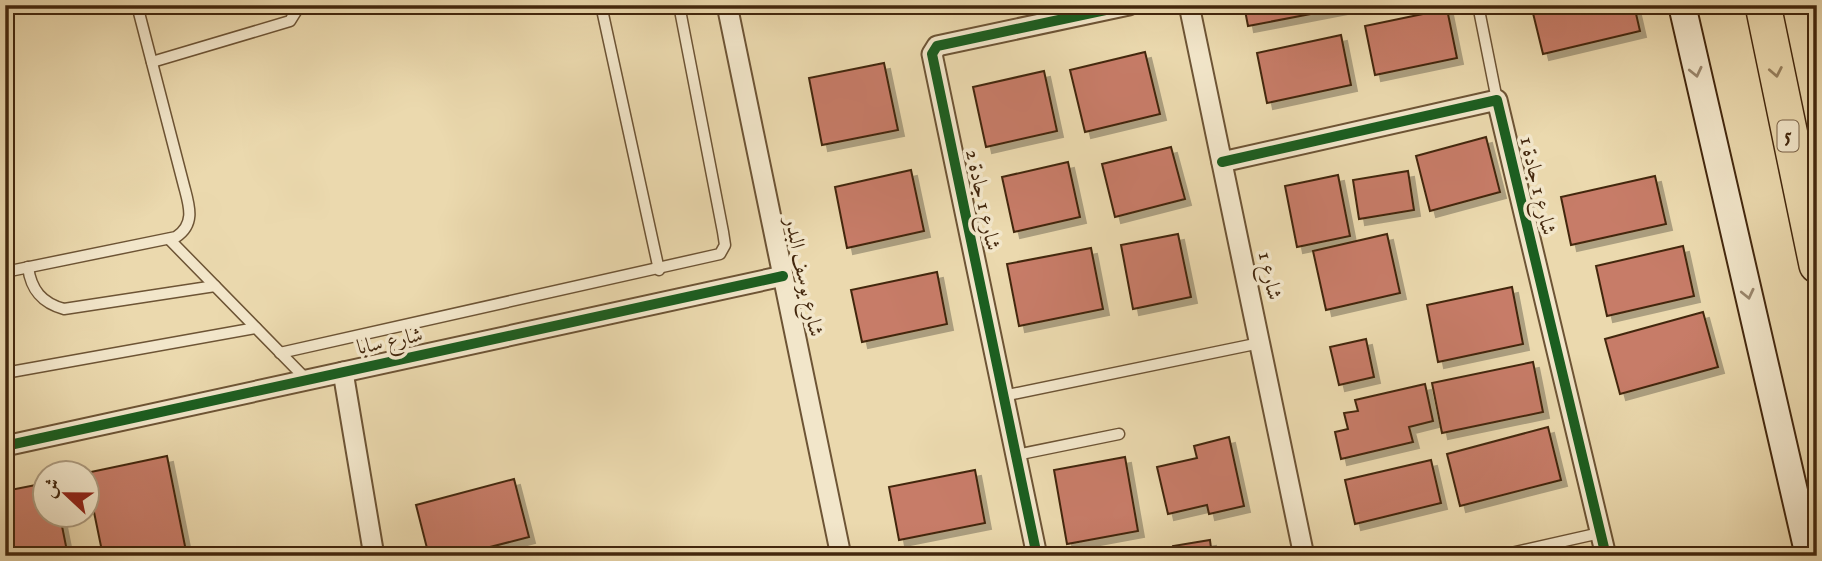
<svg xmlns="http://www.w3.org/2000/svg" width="1822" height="561" viewBox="0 0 1822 561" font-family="'IM FELL English',Amiri,serif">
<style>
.building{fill:#c77b67;stroke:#43270d;stroke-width:2;filter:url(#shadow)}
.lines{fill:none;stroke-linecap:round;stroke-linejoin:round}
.lane-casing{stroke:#6d5435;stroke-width:13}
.street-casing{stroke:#6d5435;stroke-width:23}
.secondary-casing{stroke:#43270d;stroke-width:30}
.highway-casing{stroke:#43270d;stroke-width:38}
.lane{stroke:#f2e6ca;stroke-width:10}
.street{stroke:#f2e6ca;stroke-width:19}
.secondary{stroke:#f2e6ca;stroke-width:26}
.highway{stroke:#ebd9ae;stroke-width:35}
.cycleway-casing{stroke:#f2e6ca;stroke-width:15}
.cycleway{stroke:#1b5e20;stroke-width:10}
.oneway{stroke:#9a866c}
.oneway2{stroke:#97805e}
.labels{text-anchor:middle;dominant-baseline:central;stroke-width:7;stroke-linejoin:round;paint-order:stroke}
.shield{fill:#f2e6ca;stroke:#786046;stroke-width:2}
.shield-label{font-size:19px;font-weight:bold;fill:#43270d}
.street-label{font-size:21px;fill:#43270d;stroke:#f2e6ca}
</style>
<defs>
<filter id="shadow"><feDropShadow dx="6" dy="6" stdDeviation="0" flood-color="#0004"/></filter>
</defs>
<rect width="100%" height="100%" fill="#ebd9ae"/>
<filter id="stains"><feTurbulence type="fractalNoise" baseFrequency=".00286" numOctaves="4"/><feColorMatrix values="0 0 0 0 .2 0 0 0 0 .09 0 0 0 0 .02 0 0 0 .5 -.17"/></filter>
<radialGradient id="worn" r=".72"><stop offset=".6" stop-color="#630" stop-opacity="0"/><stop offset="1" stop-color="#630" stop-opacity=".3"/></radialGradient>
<!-- building -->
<g class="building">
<path d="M1244 5H1341L1342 8 1248 26Z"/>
<path d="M1531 5H1634L1640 31 1543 54Z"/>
<path d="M1447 9 1457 58 1375 75 1365 26Z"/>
<path d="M1341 35 1351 85 1267 103 1257 53Z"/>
<path d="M1145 52 1160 114 1085 132 1070 70Z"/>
<path d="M884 63 898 130 822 145 809 78Z"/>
<path d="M1044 71 1057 131 986 147 973 87Z"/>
<path d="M1486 137 1500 192 1430 211 1416 156Z"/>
<path d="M1171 147 1185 199 1115 217 1102 164Z"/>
<path d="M1068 162 1080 217 1014 232 1002 177Z"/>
<path d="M911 170 924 231 847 248 835 187Z"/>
<path d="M1408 171 1414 210 1359 219 1353 180Z"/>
<path d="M1338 175 1350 236 1297 247 1285 186Z"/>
<path d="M1655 176 1666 224 1571 245 1561 197Z"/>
<path d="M1178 234 1191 297 1133 309 1121 245Z"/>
<path d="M1387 234 1400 293 1326 310 1313 251Z"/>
<path d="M1683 246 1694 296 1607 316 1596 266Z"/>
<path d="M1091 248 1103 309 1019 326 1007 264Z"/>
<path d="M937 272 947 324 862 342 851 290Z"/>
<path d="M1512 287 1523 344 1438 362 1427 305Z"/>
<path d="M1703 312 1718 367 1620 394 1605 339Z"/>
<path d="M1366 339 1374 377 1339 385 1330 347Z"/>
<path d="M1533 362 1543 412 1442 433 1432 383Z"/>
<path d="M1425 384 1433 421 1409 427 1413 442 1341 459 1335 432 1348 429 1344 413 1358 411 1355 400Z"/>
<path d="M1548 427 1561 480 1460 506 1447 454Z"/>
<path d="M1229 437 1244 506 1209 514 1207 505 1168 514 1157 467 1197 458 1194 446Z"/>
<path d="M167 456 187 556H103L86 473Z"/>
<path d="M1125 457 1138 531 1067 544 1054 470Z"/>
<path d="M1431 460 1441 503 1355 524 1345 480Z"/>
<path d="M975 470 985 523 899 540 889 487Z"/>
<path d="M514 479 529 537 455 556H429L416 505Z"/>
<path d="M46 483V516H60L68 556H5V491Z"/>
<path d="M1210 540 1212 556H1174L1173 546Z"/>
</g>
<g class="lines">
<defs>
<g id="lane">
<path d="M601 5 659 270"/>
<path d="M1478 5 1497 100"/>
<path d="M152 62 290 21 300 5"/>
<path d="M169 239 307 380"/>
<path d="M28 267C31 290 42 303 64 309L215 286"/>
<path d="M5 272 176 237C196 224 189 205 184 186L137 5"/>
<path d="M280 353 720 254 725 245 723 232 679 5"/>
<path d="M5 373 256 328"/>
<path d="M1003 396 1260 343"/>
<path d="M1016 455 1119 434"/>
<path d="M1498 556 1600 533"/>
</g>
<g id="street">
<path d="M727 5 841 556"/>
<path d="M1189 5 1304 556"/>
<path d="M1222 162 1497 100 1606 556"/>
<path d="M343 372 374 556"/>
<path d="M5 446 783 276"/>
<path d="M1037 556 932 54 937 46 1129 5"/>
</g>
<path id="secondary" d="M1682 5 1809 556"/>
<path id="highway" d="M1763 5 1817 265"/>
</defs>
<!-- lane casing -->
<use href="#lane" class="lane-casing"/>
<!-- street casing -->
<use href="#street" class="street-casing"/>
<!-- secondary casing -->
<use href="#secondary" class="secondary-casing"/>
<!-- highway casing -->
<use href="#highway" class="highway-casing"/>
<!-- lane -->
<use href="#lane" class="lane"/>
<!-- street -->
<use href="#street" class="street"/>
<!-- secondary -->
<use href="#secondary" class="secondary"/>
<!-- highway -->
<use href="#highway" class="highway"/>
<defs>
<g id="cycleway">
<path d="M1222 162 1497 100 1606 556"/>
<path d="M5 446 783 276"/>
<path d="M1037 556 932 54 937 46 1129 5"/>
</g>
</defs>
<!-- cycleway casing -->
<use href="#cycleway" class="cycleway-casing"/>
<!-- cycleway -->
<use href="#cycleway" class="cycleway"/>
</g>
<!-- one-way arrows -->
<defs><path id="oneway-chevron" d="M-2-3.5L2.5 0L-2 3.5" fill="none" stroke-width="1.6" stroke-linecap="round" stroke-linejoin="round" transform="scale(1.75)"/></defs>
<g class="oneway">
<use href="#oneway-chevron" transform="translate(1696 72) rotate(77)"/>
<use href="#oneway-chevron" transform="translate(1748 294) rotate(77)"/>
</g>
<use class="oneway2" href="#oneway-chevron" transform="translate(1776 72) rotate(79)"/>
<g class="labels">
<!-- shield labels -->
<rect class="shield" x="1777.5" y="120.5" width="21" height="31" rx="5"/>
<g class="shield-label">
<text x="1788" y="136">5</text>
</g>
<!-- street labels -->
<g class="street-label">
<text transform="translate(1537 186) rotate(77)">شارع 1 جادة 1</text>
<text transform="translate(982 200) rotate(78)">شارع 1 جادة 2</text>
<text transform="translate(1269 276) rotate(78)">شارع 1</text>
<text transform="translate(803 277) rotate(78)">شارع يوسف البدر</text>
<text transform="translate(390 342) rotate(-12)">شارع سابا</text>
</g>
</g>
<!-- margin -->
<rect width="1822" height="561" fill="none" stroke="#ebd9ae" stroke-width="28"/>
<rect x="7" y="7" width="1808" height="547" fill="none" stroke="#43270d" stroke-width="3.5"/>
<rect x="14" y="14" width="1794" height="533" fill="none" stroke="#43270d" stroke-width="2"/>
<!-- north arrow -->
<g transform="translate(66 494) rotate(292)"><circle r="33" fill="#f2e6ca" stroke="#ac9a7e" stroke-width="2"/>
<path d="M0-5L12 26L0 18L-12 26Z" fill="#8f2418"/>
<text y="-10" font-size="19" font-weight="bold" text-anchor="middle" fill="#43270d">ش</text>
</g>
<rect width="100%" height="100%" filter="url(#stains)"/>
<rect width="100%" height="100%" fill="url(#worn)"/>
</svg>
